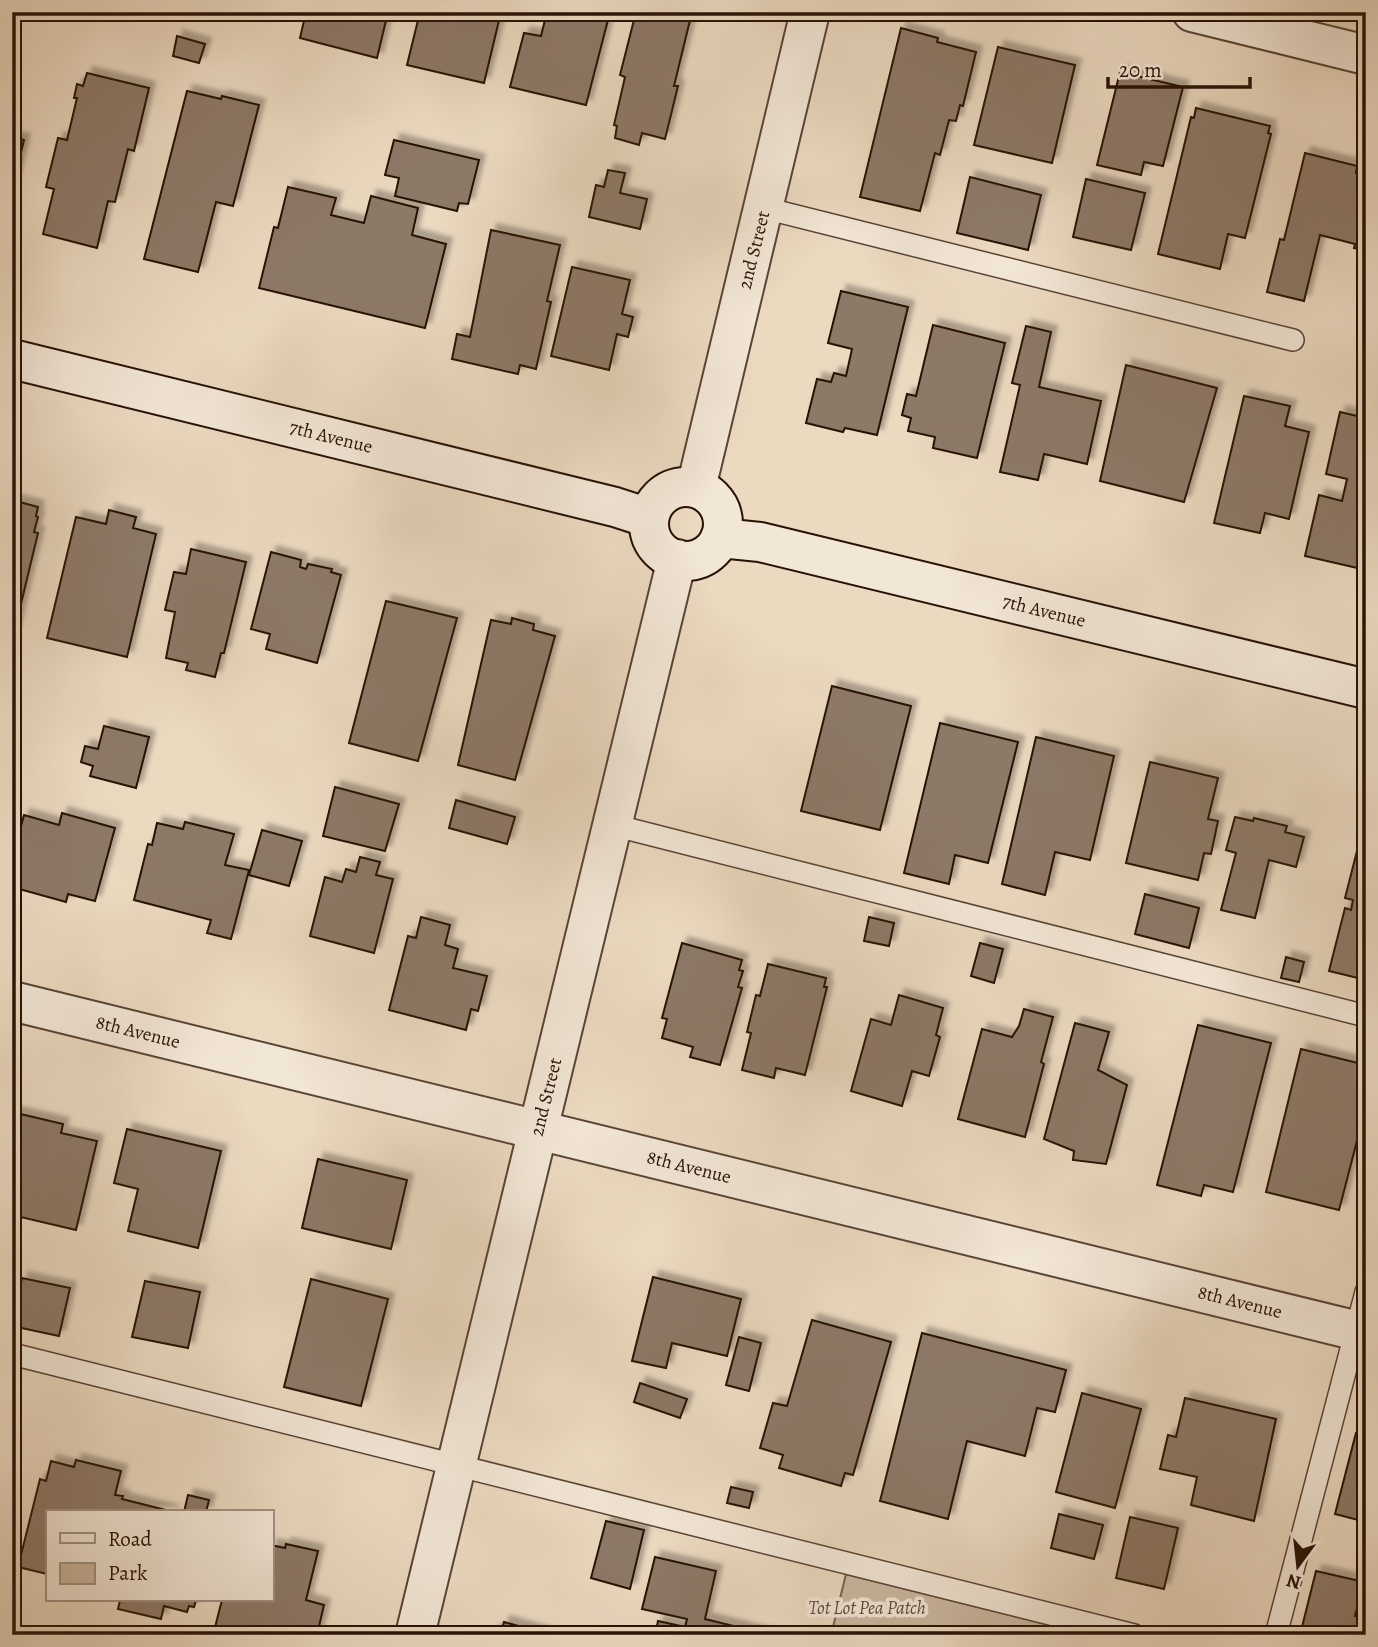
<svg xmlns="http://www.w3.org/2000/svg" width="1378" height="1647" viewBox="0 0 1378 1647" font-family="Alegreya,serif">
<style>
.green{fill:#cab7a0;stroke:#796453;stroke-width:2}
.building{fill:#8d7967;stroke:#281206;stroke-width:2;filter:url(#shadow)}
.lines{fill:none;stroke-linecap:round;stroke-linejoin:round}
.lane-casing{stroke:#594434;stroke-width:24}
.street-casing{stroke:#594434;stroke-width:42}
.secondary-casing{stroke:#281206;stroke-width:42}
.lane{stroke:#f2e6d6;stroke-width:21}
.street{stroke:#f2e6d6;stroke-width:38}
.secondary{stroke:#f2e6d6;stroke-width:38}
.labels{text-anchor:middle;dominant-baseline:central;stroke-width:7;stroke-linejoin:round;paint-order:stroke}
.street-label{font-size:19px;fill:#281206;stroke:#f2e6d6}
.park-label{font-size:19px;font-style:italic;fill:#614c3c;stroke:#f2e6d6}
</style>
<defs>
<filter id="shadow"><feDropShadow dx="6" dy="-6" stdDeviation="2" flood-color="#0004"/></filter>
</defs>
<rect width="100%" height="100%" fill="#ebd9c0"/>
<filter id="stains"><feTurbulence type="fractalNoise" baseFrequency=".00286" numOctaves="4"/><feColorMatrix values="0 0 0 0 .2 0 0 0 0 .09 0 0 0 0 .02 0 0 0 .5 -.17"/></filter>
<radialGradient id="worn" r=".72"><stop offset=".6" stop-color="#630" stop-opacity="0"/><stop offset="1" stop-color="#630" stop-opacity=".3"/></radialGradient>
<!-- green -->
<path class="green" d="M846 1574 1089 1635H831Z"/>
<!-- building -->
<g class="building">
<path d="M306 12H388L377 58 300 38Z"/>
<path d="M420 12H501L484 83 407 65Z"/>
<path d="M547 12H610L586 105 510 87 524 33 541 36Z"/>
<path d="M636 12H692L674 86H678L665 139 642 133 639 145 615 138 617 126 614 125 625 77 620 75Z"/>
<path d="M901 28 938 38 937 42 976 52 963 106 960 105 956 121 949 120 940 155 935 153 920 211 860 197Z"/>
<path d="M177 36 205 44 199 63 173 56Z"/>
<path d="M998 47 1075 65 1052 163 974 145Z"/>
<path d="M1120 72 1183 87 1163 166 1144 162 1141 175 1097 165Z"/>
<path d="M87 73 149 88 134 151 128 149 115 202 108 201 97 248 43 234 54 189 46 187 58 138 67 140 77 98H74L77 84 83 86Z"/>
<path d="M187 91 221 99 222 96 259 105 233 206 216 202 198 272 144 259Z"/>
<path d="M1196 108 1270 126 1268 133 1271 134 1245 238 1228 234 1220 269 1158 254 1191 117 1194 118Z"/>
<path d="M12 137 24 140 12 189Z"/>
<path d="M394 140 479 160 468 204 459 203 457 211 395 196 399 178 385 175Z"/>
<path d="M1305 153 1357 166 1356 173 1366 175V251L1354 248 1355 244 1320 235 1304 301 1267 292 1280 239 1284 240Z"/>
<path d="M608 170 625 173 620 193 647 199 640 229 589 217 596 185 604 187Z"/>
<path d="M970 177 1041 195 1028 250 957 233Z"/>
<path d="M1086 179 1145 193 1131 250 1073 237Z"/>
<path d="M288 187 336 198 331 215 364 223 371 196 418 208 412 235 446 244 425 328 259 288 274 227 278 228Z"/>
<path d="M491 230 560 245 547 301 551 302 536 369 520 365 518 374 452 359 457 334 470 337Z"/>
<path d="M572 267 630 280 622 314 633 317 628 337 617 334 609 370 551 356Z"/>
<path d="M841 291 908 307 877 435 845 428 843 432 806 423 817 379 831 382 834 373 846 376 852 349 828 343Z"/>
<path d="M933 325 1005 343 977 458 933 448 935 437 908 431 911 418 902 415 907 394 916 396Z"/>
<path d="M1026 326 1051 332 1039 387 1101 401 1087 464 1044 454 1038 480 1000 472 1020 385 1012 383Z"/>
<path d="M1126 365 1217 388 1184 502 1100 481Z"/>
<path d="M1244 396 1290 406 1285 426 1309 432 1289 519 1265 513 1260 533 1214 523Z"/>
<path d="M1340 412 1366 418V570L1305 556 1319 495 1342 501 1347 479 1326 474Z"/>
<path d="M12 500 38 507 36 516 38 517 34 532 38 533 14 633Z"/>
<path d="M109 510 136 517 133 528 156 534 127 657 47 638 76 517 106 524Z"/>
<path d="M191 549 246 562 224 653H221L215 677 186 670 188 663 166 658 175 612 165 610 174 572 186 574Z"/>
<path d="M271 552 301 560 300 567 306 569 308 564 332 569 331 572 341 575 317 663 266 649 270 634 251 629Z"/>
<path d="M386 601 457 618 418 761 349 743Z"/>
<path d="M512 618 534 624 533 630 555 636 515 780 458 765 491 620 511 624Z"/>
<path d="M832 686 911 706 880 830 801 811Z"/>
<path d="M940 723 1018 742 988 863 955 855 949 884 904 873Z"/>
<path d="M104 726 149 737 136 788 90 776 93 766 81 762 85 746 98 749Z"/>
<path d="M1036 737 1114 756 1090 860 1055 852 1045 895 1002 884Z"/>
<path d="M1150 762 1218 778 1208 819 1218 821 1211 854 1204 853 1198 880 1126 863Z"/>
<path d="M335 787 399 804 385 851 323 836Z"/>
<path d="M456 800 515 817 507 844 449 828Z"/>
<path d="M62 813 115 828 95 901 68 894 66 902 12 887V840L17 841 24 815 59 825Z"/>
<path d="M1235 817 1253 821 1254 818 1287 826 1285 832 1304 837 1296 867 1269 860 1255 918 1221 910 1236 853 1226 850Z"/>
<path d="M185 822 234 834 225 865 249 870 231 939 207 933 211 920 134 900 148 844 152 845 157 823 183 829Z"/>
<path d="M262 830 302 841 289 886 249 875Z"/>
<path d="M1358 847 1366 849V980L1329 971 1345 908 1351 910 1353 900 1345 898Z"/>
<path d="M360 857 380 862 376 875 393 879 374 953 310 936 325 877 342 882 346 869 356 872Z"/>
<path d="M1145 894 1199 908 1189 948 1135 934Z"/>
<path d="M421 917 450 925 445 945 458 949 453 968 487 976 478 1011 471 1009 466 1030 389 1010 408 936 416 938Z"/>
<path d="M869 917 894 923 889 946 864 941Z"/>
<path d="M682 943 742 960 739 970 743 971 738 987 742 988 720 1065 690 1057 693 1047 662 1038 667 1019 662 1018Z"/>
<path d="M980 943 1003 949 994 983 971 976Z"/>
<path d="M1286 957 1304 962 1299 982 1281 978Z"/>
<path d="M768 964 826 978 824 987H827L805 1075 776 1068 774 1078 742 1070 751 1033 747 1032 756 995 760 996Z"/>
<path d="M899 995 943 1008 936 1035 940 1037 929 1076 912 1071 902 1106 851 1091 871 1019 891 1025Z"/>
<path d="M1024 1009 1053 1017 1041 1062 1044 1064 1025 1137 958 1119 982 1029 1012 1037 1019 1026Z"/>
<path d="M1075 1023 1109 1032 1098 1070 1127 1085 1106 1164 1073 1160 1074 1151 1044 1139Z"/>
<path d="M1198 1025 1271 1043 1233 1192 1204 1185 1201 1196 1157 1185Z"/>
<path d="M1301 1049 1366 1065V1106L1339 1210 1266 1192Z"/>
<path d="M12 1112 63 1124 61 1133 97 1141 76 1230 12 1215Z"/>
<path d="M127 1129 221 1151 198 1248 128 1231 138 1189 114 1183Z"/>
<path d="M318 1159 407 1180 391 1249 302 1228Z"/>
<path d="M653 1277 741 1299 727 1356 672 1343 666 1368 632 1361Z"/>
<path d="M22 1278 70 1288 59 1336 12 1326Z"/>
<path d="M311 1279 388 1299 361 1406 284 1387Z"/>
<path d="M145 1281 200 1292 188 1348 132 1337Z"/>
<path d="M812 1320 891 1342 853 1475 845 1473 841 1486 779 1468 783 1455 760 1448 773 1403 787 1406Z"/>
<path d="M922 1333 1066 1370 1055 1412 1037 1408 1025 1456 967 1441 948 1519 880 1501Z"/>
<path d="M739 1337 761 1343 749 1391 726 1385Z"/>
<path d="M640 1383 687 1399 680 1418 634 1402Z"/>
<path d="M1082 1393 1141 1409 1115 1508 1056 1492Z"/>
<path d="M1185 1398 1276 1419 1254 1521 1191 1505 1197 1477 1160 1469 1168 1435 1176 1437Z"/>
<path d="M1356 1433 1366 1435V1522L1335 1514Z"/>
<path d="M76 1460 121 1471 115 1495 123 1496 122 1499 174 1512H47V1574L18 1567 40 1479 46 1481 51 1461 74 1467Z"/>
<path d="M731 1487 753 1492 749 1508 727 1503Z"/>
<path d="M188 1495 209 1500 206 1512H184Z"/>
<path d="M1059 1514 1103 1525 1094 1559 1051 1548Z"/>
<path d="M1130 1517 1178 1528 1164 1589 1116 1578Z"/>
<path d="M606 1521 644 1530 630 1589 591 1578Z"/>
<path d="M286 1544 318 1551 306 1600 324 1605 317 1635H213L222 1600H271V1545L285 1548Z"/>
<path d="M655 1557 716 1571 705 1619 770 1635H655L658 1621 685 1627 687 1619 642 1609Z"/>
<path d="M1316 1571 1364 1582 1355 1616 1366 1618V1635H1300Z"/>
<path d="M120 1600H196L194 1607 189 1606 187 1612 164 1606 161 1619 118 1609Z"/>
<path d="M504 1622 551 1635H494L495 1630 501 1632Z"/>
</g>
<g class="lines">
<defs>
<g id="lane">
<path d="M764 208 1293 340"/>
<path d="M613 825 1366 1016"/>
<path d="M12 1354 1134 1635"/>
<path d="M1276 1635 1366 1292"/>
</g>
<g id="street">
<path d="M1192 12 1366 55"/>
<path d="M696 488 810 12"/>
<path d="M12 1001 1366 1333"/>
<path d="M415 1635 677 559"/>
</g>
<g id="secondary">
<path d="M12 359 615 507 649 518"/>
<circle cx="686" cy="524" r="37"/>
<path d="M720 538 760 542 1366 689"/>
</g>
</defs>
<!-- lane casing -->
<use href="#lane" class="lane-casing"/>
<!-- street casing -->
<use href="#street" class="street-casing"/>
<!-- secondary casing -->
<use href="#secondary" class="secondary-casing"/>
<!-- lane -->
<use href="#lane" class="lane"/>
<!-- street -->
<use href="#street" class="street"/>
<!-- secondary -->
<use href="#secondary" class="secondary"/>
</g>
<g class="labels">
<!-- street labels -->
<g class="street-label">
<text transform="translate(754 250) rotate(-76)">2nd Street</text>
<text transform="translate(331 437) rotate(14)">7th Avenue</text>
<text transform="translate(1044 611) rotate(14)">7th Avenue</text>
<text transform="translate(138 1032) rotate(14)">8th Avenue</text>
<text transform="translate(546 1097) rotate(-76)">2nd Street</text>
<text transform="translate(689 1167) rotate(14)">8th Avenue</text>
<text transform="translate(1240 1302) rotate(14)">8th Avenue</text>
</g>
<!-- park labels -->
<g class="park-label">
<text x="867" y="1608">Tot Lot Pea Patch</text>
</g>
</g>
<!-- margin -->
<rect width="1378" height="1647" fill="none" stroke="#ebd9c0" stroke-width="42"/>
<rect x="14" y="14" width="1350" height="1619" fill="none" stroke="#281206" stroke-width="3.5"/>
<rect x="21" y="21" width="1336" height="1605" fill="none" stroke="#281206" stroke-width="2"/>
<!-- legend -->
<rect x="46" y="1510" width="228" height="91" fill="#f2e6d6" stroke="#a19183" stroke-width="2"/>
<rect x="60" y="1533" width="35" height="10" fill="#f2e6d6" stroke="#a19183" stroke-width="2"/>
<text x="108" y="1546" font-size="21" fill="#281206">Road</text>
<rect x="60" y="1563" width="35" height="21" fill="#cab7a0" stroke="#a19183" stroke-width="2"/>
<text x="108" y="1580" font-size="21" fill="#281206">Park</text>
<!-- north arrow -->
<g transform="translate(1298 1566) rotate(195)" stroke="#f2e6d6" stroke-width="5" paint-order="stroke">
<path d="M0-5L12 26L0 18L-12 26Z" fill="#281206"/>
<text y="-10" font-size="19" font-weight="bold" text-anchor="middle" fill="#281206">N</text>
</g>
<!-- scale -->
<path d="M1108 77v10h142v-10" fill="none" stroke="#281206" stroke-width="3.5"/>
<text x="1119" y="77" font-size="21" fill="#281206" stroke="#f2e6d6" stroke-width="5" paint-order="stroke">20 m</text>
<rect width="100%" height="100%" filter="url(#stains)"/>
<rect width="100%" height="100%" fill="url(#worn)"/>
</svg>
